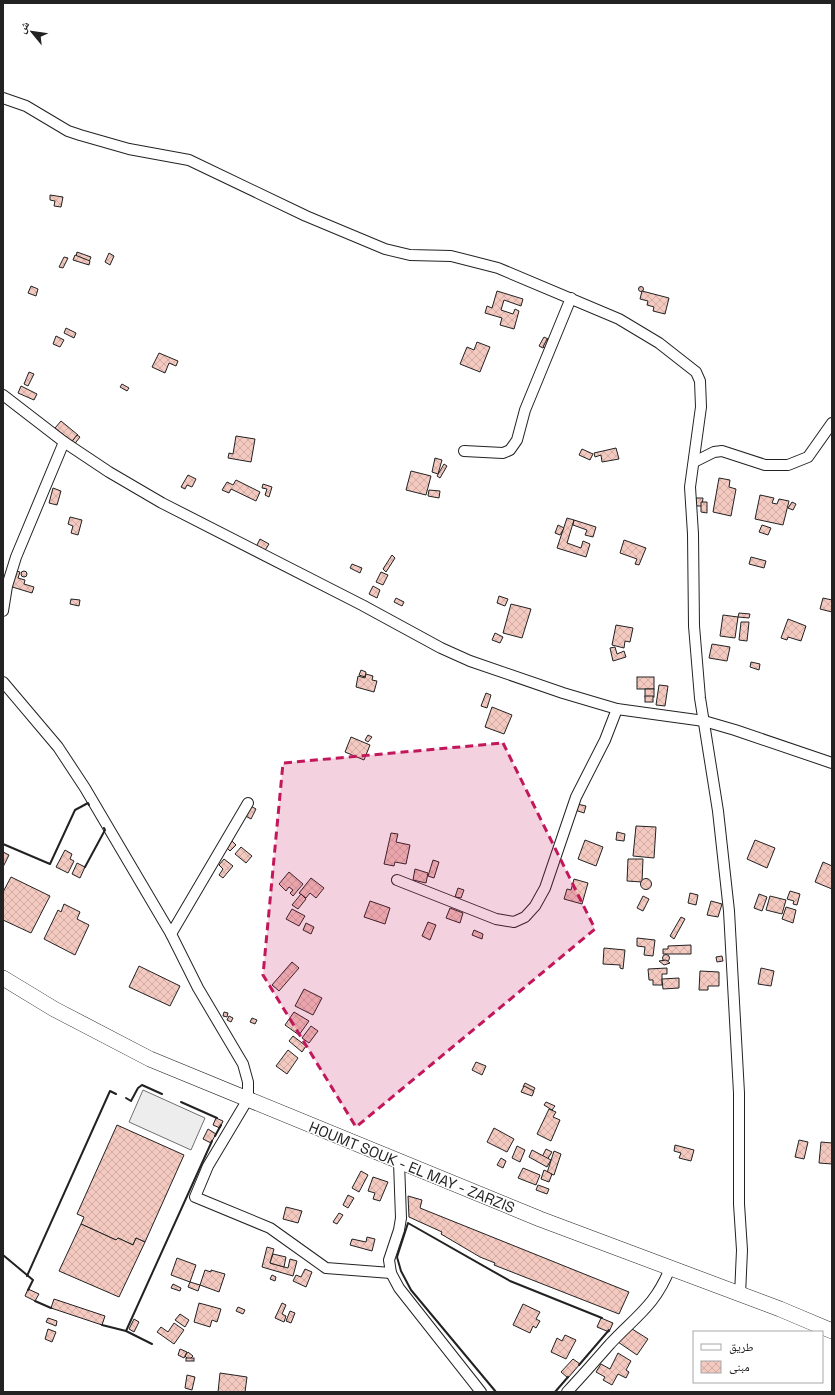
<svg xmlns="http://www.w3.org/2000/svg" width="835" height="1395" viewBox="0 0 835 1395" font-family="'Space Grotesk','Noto Naskh Arabic',sans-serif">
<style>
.parking{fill:#ededed;stroke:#6f6f6f}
.building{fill:url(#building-cross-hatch);stroke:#222}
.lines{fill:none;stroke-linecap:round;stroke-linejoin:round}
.street-casing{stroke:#222;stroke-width:12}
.secondary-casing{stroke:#222;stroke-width:16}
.street{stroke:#fff;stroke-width:10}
.secondary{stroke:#fff;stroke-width:15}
.wall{stroke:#222;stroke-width:2}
.marked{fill:#c2185b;fill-opacity:0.2;stroke:#c2185b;stroke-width:3;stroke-dasharray:8 5;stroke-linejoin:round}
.labels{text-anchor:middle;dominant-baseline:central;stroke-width:3;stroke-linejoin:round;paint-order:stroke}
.street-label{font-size:15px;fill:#222;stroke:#fff}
</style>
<defs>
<pattern id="building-cross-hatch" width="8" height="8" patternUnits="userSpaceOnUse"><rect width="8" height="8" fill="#f3c9c0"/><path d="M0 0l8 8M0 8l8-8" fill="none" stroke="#d0aca5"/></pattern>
</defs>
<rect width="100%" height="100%" fill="#fff"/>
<!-- parking -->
<path class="parking" d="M143 1090 205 1118 191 1150 129 1122Z"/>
<!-- building -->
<g class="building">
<path d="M50 195 63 197 61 207 54 206 55 201 50 200Z"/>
<path d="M77 252 91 257 89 262 76 257Z"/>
<path d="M109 253 114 256 110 265 105 262Z"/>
<path d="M75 255 90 261 89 265 73 260Z"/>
<path d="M64 257 68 258 63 268 59 267Z"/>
<path d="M31 286 38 289 36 296 28 293Z"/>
<circle cx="641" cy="289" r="2.5"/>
<path d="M497 291 523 299 521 306 504 300 501 310 513 314 515 309 519 311 514 329 500 325 502 318 485 313 487 306 492 308Z"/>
<path d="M642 291 669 298 665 314 653 311 654 307 647 305 648 301 640 299Z"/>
<path d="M66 328 76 333 74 338 64 333Z"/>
<path d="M56 336 64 340 60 347 53 344Z"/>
<path d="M544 337 548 339 543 348 539 346Z"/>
<path d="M547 339 551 341 547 349 543 347Z"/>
<path d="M477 342 490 347 480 372 460 364 467 347 474 350Z"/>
<path d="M159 353 178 361 176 366 169 363 165 373 152 367Z"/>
<path d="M29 372 34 374 28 386 24 384Z"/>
<path d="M122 384 129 388 127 391 120 387Z"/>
<path d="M21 386 37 394 34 400 18 393Z"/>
<path d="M61 421 78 435 72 442 55 428Z"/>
<path d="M77 435 80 437 73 446 70 444Z"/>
<path d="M236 436 255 439 251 462 228 458 229 453 233 454Z"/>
<path d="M616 448 619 459 602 462 601 455 595 457 594 453Z"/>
<path d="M582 449 593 454 590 460 579 455Z"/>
<path d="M435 458 442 460 438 474 432 472Z"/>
<path d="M444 464 447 466 440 478 437 476Z"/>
<path d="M411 471 431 476 426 495 406 490Z"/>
<path d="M188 475 196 479 192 487 187 485 185 489 181 487Z"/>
<path d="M719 478 730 480 729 487 736 489 731 516 713 512Z"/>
<path d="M236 480 260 492 256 501 231 489 229 493 222 490 227 482 233 485Z"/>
<path d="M263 484 272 487 269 497 265 495 267 489 262 488Z"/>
<path d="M53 488 61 491 57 505 49 503Z"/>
<path d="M429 490 440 491 439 498 428 496Z"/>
<path d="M760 495 774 498 772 503 777 504 779 499 789 501 783 525 755 519Z"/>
<path d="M696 498H703L702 506H696Z"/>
<path d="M701 502H707V513L701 512Z"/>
<path d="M792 502 796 504 793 510 788 508Z"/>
<path d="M70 517 82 520 78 535 71 533 73 526 68 524Z"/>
<path d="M567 518 574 520 567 543 581 548 583 541 590 544 586 557 557 548Z"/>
<path d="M574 520 596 527 593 537 585 535 587 530 573 525Z"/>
<path d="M558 525 564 528 560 535 555 533Z"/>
<path d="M762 525 771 528 768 535 759 532Z"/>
<path d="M260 539 269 544 264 552 256 547Z"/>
<path d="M624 540 646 548 639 565 635 564 637 559 620 553Z"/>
<path d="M392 555 395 558 386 572 383 569Z"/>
<path d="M751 557 766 561 764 568 749 564Z"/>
<path d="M352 564 362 568 360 573 350 568Z"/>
<path d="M13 570 20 572 18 578 25 580 24 584 34 587 32 593 9 586Z"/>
<circle cx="24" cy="574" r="3"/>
<path d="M381 572 388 575 383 585 376 582Z"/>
<path d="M373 586 380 590 377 598 369 594Z"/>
<path d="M499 596 508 599 505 606 497 603Z"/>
<path d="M396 598 404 602 402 606 394 602Z"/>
<path d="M823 598 832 600V612L820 609Z"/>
<path d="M71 599 80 600 79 606 70 604Z"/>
<path d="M511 604 531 609 522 638 503 633Z"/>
<path d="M739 613 750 614 749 618 738 617Z"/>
<path d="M723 615 738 617 735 638 720 636Z"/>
<path d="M788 619 806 626 801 641 788 637 787 640 781 638Z"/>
<path d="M741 622H749L747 641 739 640Z"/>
<path d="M616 625 633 628 630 642 625 641 624 648 612 645Z"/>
<path d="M495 633 503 637 500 643 492 640Z"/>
<path d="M712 644 730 647 727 661 709 658Z"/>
<path d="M615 647 617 654 624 651 626 657 613 661 610 648Z"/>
<path d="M751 662 760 664 759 670 750 667Z"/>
<path d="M361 670 366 672 365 677 359 675Z"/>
<path d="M366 674 373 676 372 680 377 681 374 692 356 687 358 676 365 678Z"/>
<rect x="637" y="677" width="17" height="12"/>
<path d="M659 685 668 686 665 706 656 705Z"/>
<rect x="645" y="689" width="9" height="8"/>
<path d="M486 693 491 695 487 708 481 706Z"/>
<rect x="645" y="696" width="8" height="6"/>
<path d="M492 707 512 715 504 734 485 727Z"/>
<path d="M368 735 372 737 368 742 365 740Z"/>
<path d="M351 737 370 745 364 760 345 752Z"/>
<path d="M247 804 256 809 251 819 242 814Z"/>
<path d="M577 804 586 806 584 813 575 810Z"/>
<path d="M636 826 656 827 654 858 633 856Z"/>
<path d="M617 832 625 834 624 841 616 840Z"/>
<path d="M391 833 398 834 396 842 410 845 406 864 395 862 394 866 384 864Z"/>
<path d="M229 838 236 845 230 851 223 844Z"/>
<path d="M585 840 603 847 596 866 578 859Z"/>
<path d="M755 840 775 848 767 868 747 859Z"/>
<path d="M241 847 252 856 246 863 235 854Z"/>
<path d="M65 850 72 854 70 859 74 861 68 873 56 867Z"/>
<path d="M3 852 9 855 3 867Z"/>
<path d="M224 859 233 866 223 878 219 875 223 869 219 865Z"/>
<path d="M628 859H643L642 882 627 881Z"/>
<path d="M433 860 439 862 434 878 428 876Z"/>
<path d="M823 862 832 866V889L815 882Z"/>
<path d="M77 863 85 867 80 878 72 874Z"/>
<path d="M415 869 428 873 426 883 413 880Z"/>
<path d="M289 872 303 884 293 896 290 893 293 890 289 887 286 891 279 884Z"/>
<path d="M11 877 50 896 31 933 3 920V892Z"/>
<path d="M311 878 324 888 316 898 310 893 306 898 299 893Z"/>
<circle cx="646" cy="884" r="5.5"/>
<path d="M574 879 588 883 582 904 564 899 567 889 571 890Z"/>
<path d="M458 888 464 890 461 898 455 897Z"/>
<path d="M790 891 800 894 797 905 793 904 794 901 787 899Z"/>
<path d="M690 893 698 895 696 905 688 903Z"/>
<path d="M301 894 306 899 298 909 292 905Z"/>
<path d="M759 894 767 897 762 911 754 908Z"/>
<path d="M643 896 649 899 643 911 637 908Z"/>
<path d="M770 896 786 900 782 914 766 910Z"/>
<path d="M370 901 390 908 385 924 364 917Z"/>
<path d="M711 901 722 904 718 917 707 915Z"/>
<path d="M64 904 80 912 77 919 89 925 75 955 44 939 58 910 61 912Z"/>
<path d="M786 907 796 910 793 923 782 919Z"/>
<path d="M450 908 463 913 460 923 446 918Z"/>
<path d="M292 909 305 916 299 926 286 919Z"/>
<path d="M681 917 685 919 674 939 670 936Z"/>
<path d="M428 922 436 925 430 940 422 936Z"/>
<path d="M306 923 314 927 311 934 303 930Z"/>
<path d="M474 930 483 934 482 939 472 935Z"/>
<path d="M637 938 655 940 653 956 644 955 645 947 637 946Z"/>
<path d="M691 945V954H663V949H668V946Z"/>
<path d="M604 948 625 950 623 969 620 968V965L603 964Z"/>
<circle cx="666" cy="958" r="3.5"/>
<path d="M722 956 723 961 717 962 716 957Z"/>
<path d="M666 960 670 963 664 965 659 961Z"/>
<path d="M292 962 299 968 279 991 272 985Z"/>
<path d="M139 966 180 986 170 1006 129 987Z"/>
<path d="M667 968V974H662V985H653V980H649L648 969Z"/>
<path d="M761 968 774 971 771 986 758 984Z"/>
<path d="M700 971 719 972V986H708V990H699Z"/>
<path d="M679 978V988L663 989 662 979Z"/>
<path d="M304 989 322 998 313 1015 295 1006Z"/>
<path d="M224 1012 228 1013 227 1017 223 1016Z"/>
<path d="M294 1012 309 1021 299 1035 285 1025Z"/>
<path d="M229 1016 233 1018 231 1022 227 1020Z"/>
<path d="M252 1018 257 1020 255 1024 250 1022Z"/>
<path d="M311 1026 318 1031 309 1043 302 1038Z"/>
<path d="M293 1036 306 1046 302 1052 289 1041Z"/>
<path d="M288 1050 298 1058 287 1074 276 1066Z"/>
<path d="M476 1062 486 1066 482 1075 472 1070Z"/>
<path d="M525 1083 535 1088 533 1092 523 1087Z"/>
<path d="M524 1086 534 1091 532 1096 521 1092Z"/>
<path d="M546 1102 555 1106 552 1110 544 1105Z"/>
<path d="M549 1109 556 1112 553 1117 560 1120 551 1141 537 1134Z"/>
<path d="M216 1118 223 1121 220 1128 213 1125Z"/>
<path d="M117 1125 184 1155 145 1242 136 1238 133 1245 118 1238 116 1240 81 1224 84 1217 77 1214Z"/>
<path d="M494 1128 514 1139 507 1152 487 1142Z"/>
<path d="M208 1129 216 1134 211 1143 203 1139Z"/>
<path d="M799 1140 808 1142 804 1159 795 1157Z"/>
<path d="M821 1142 832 1143V1164L819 1163Z"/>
<path d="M675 1145 694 1150 691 1161 679 1158 681 1153 674 1151Z"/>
<path d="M517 1146 525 1150 520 1162 512 1158Z"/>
<path d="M546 1149 552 1152 547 1160 542 1157Z"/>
<path d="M532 1150 551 1160 547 1167 529 1157Z"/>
<path d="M554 1151 561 1154 554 1175 547 1173Z"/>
<path d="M501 1158 506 1161 503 1168 497 1165Z"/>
<path d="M523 1168 540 1175 536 1185 518 1178Z"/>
<path d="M544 1170 552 1174 549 1182 541 1179Z"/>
<path d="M361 1171 368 1175 359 1192 352 1188Z"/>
<path d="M373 1177 388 1182 380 1201 373 1199 375 1193 368 1191Z"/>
<path d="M538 1185 549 1189 547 1194 536 1190Z"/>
<path d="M348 1195 354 1198 348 1208 343 1205Z"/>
<path d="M408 1196 422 1200 420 1208 629 1292 619 1314 494 1265 495 1263 480 1257 441 1234 442 1232 409 1217Z"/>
<path d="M286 1207 302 1211 298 1223 283 1219Z"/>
<path d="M339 1213 343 1215 337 1224 333 1222Z"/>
<path d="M81 1224 116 1240 118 1238 133 1245 136 1238 145 1242 119 1297 59 1271Z"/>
<path d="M367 1237 375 1239 372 1251 350 1245 352 1239 366 1242Z"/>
<path d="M267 1247 274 1249 270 1263 288 1268 290 1259 297 1261 293 1276 262 1267Z"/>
<path d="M273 1254 286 1257 284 1267 270 1263Z"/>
<path d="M177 1258 196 1265 190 1282 171 1275Z"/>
<path d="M305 1269 312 1272 306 1287 293 1281 296 1275 301 1277Z"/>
<path d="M205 1270 211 1272V1270L225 1274 219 1292 200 1285Z"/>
<path d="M272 1275 276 1277 275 1281 270 1279Z"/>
<path d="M190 1282 200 1285 198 1291 188 1287Z"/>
<path d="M173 1284 181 1288 180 1291 171 1288Z"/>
<path d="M28 1289 39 1294 35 1301 25 1296Z"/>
<path d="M54 1299 105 1316 102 1325 51 1308Z"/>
<path d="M199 1303 221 1309 217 1322 212 1320 210 1327 194 1322Z"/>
<path d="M282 1303 286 1305 282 1314 286 1316 284 1322 275 1318Z"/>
<path d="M523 1304 540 1312 536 1319 540 1321 536 1328 533 1326 530 1333 513 1325Z"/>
<path d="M238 1307 245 1310 243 1314 236 1311Z"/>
<path d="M290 1311 295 1313 291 1323 286 1321Z"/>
<path d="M180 1314 189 1320 185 1327 175 1320Z"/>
<path d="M48 1318 57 1321 56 1326 46 1322Z"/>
<path d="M601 1318 613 1323 609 1332 597 1327Z"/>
<path d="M134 1319 139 1322 134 1332 129 1329Z"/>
<path d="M174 1323 184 1330 174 1344 157 1332 161 1327 168 1332Z"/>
<path d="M629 1327 648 1339 637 1355 618 1342Z"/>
<path d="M48 1329 56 1332 52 1342 45 1339Z"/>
<path d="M565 1335 576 1340 566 1359 551 1352 557 1338 562 1341Z"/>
<path d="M180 1349 187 1352 184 1358 178 1355Z"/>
<path d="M188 1352 193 1356 189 1360 185 1356Z"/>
<path d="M618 1353 631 1361 626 1370 629 1372 626 1378 618 1374 612 1385 603 1380 605 1377 596 1372 601 1364 610 1369Z"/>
<rect x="186" y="1358" width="8" height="3"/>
<path d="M573 1359 580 1364 568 1378 561 1372Z"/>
<path d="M220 1373 247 1377 245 1392H218Z"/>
<path d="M187 1375 195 1377 192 1390 185 1388Z"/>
</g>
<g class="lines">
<defs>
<g id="street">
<path d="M3 98 26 106 68 131 80 135 129 149 189 160 306 216 385 249 410 255 451 256 498 268 619 319 659 343 696 372 700 381 701 407 690 487 693 534 694 626 700 698 718 811 729 911 739 1093V1204L742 1250 740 1295"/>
<path d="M3 395 64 442 109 472 162 503 362 605 441 648 470 661 563 693 617 709 704 721 735 730 832 763"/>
<path d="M464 451 503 453 510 450 517 440 525 410 571 298"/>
<path d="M694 462 714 452 722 451 765 465H788L808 457 832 423"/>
<path d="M3 611 7 586 16 557 64 442"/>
<path d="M3 682 58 747 85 788 171 934 198 988 243 1064 248 1082V1099L208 1166 195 1197 270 1228 326 1268 391 1273"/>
<path d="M397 880 496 919 514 922 525 917 535 906 545 888 576 797 605 740 617 709"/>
<path d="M171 934 248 803"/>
<path d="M399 1162 401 1218 399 1230 389 1260 391 1273 399 1288 481 1392"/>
<path d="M567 1392C582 1376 596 1360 610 1344 635 1317 656 1305 670 1268"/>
</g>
<path id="secondary" d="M3 978 54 1009 150 1059 540 1219 780 1309 832 1331"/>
</defs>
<!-- street casing -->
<use href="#street" class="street-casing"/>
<!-- secondary casing -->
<use href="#secondary" class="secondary-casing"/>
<!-- street -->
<use href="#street" class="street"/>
<!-- secondary -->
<use href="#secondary" class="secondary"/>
<!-- wall -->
<g class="wall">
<path d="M3 844 50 864 75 810 88 803 89 805"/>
<path d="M85 867 105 830 104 828"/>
<path d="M126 1098 131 1101 138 1088 142 1085 162 1094"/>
<path d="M181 1102 217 1118"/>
<path d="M215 1136 221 1125"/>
<path d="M3 1255 33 1280 28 1290"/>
<path d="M27 1276 110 1091 116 1094"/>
<path d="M35 1301 51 1308"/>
<path d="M102 1325 126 1331 152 1344"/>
<path d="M126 1331 212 1141"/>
<path d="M579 1365 609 1330"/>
<path d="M496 1392 411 1290 401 1271 397 1257 408 1223 510 1281 602 1318"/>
<path d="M555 1392 568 1377"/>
</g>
</g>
<!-- marked area -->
<path class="marked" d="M503 743 595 929 356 1127 263 975 283 763Z"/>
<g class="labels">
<!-- street labels -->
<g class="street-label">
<text transform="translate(412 1167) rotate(22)">HOUMT SOUK - EL MAY - ZARZIS</text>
</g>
</g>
<!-- border -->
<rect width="835" height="1395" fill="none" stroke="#222222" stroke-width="8"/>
<!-- legend -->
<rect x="693" y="1331" width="130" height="52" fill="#ffffff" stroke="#a7a7a7"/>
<rect x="701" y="1344" width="20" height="6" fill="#ffffff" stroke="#a7a7a7"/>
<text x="729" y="1351" font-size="12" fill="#222222">طريق</text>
<rect x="701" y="1361" width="20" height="12" fill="url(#building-cross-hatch)" stroke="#a7a7a7"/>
<text x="729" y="1371" font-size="12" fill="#222222">مبنى</text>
<!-- north arrow -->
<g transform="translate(32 32) rotate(299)" stroke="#ffffff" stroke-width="3" paint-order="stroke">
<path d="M0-3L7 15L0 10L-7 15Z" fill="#222222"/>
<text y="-6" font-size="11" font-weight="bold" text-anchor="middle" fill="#222222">ش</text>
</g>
</svg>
